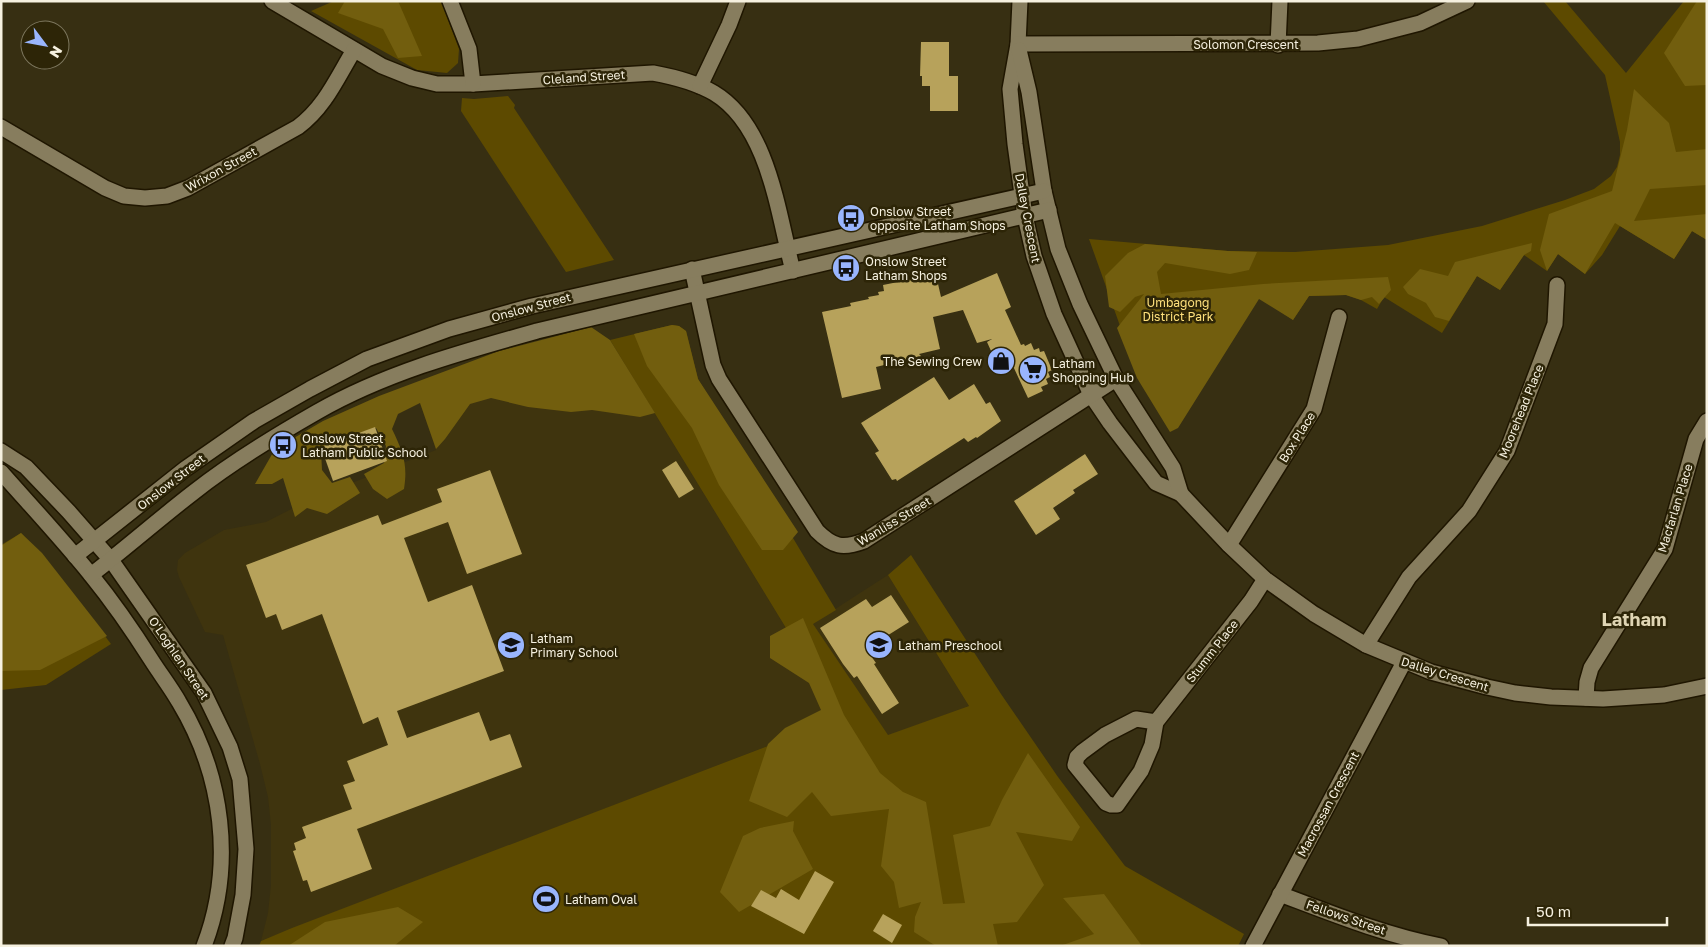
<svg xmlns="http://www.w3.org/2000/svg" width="1708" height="947" viewBox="0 0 1708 947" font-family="'Golos Text',sans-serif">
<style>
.built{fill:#3f340e}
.green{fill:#5d4a00}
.forest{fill:#725e0e}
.building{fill:#b7a25b}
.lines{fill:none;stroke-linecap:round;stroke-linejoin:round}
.minor-casing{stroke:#1f1600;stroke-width:18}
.minor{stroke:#877d5e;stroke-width:15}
.labels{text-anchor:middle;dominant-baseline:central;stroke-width:5;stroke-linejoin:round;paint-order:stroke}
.street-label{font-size:12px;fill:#f6f1e0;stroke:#2d2507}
.poi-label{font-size:12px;fill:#f6f1e0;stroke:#2d2507;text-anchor:start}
.park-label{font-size:12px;fill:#fee07c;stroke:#2d2507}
.district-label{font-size:18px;font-weight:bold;fill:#dfd5b3;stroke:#2d2507}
</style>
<rect width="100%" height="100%" fill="#372f12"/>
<!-- built -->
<g class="built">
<path d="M610 340 841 718 261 941 268 913 271 885V825L268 797 260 764 223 635 205 632 179 577 177 570 178 560 185 553 224 530 266 522 311 499 436 450 417 395Z"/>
<path d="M888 575 969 706 888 736 812 624Z"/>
</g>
<!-- green -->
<g class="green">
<path d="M334 1H441L459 49 458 63 447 73 417 70 311 11Z"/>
<path d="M1543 1H1565L1626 73 1684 1H1707V240L1692 231 1674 259 1620 226 1602 255 1585 274 1558 254 1547 271 1524 255 1500 290 1477 276 1442 333 1384 297 1377 309 1361 300 1346 295 1309 296 1293 320 1259 297 1129 351 1089 239 1228 251 1295 252 1388 245 1482 226 1565 200 1594 189 1611 176 1617 167 1620 155V142L1605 75Z"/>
<path d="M508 96 515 105 514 108 614 260 566 272 461 111 462 98 474 99Z"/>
<path d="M672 325 679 326 686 331 698 379 836 610 813 624 888 735 969 706 888 575 911 555 1001 694 1058 777 1125 866 1244 934 1238 946H259L261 941 292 928 841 718 610 340Z"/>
<path d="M21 533 66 585 111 644 46 685 1 690V545Z"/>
</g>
<!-- forest -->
<g class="forest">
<path d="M345 1H398L422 56 398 58 383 29 338 13Z"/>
<path d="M1697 1H1707V85L1685 86 1664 53Z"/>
<path d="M1634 89 1669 123 1676 152 1707 149V185L1650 189 1634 221 1707 214V240L1692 231 1674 259 1615 223 1585 274 1558 254 1547 271 1540 250 1549 214 1612 191 1627 130Z"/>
<path d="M1532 243 1531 251 1524 255 1500 290 1477 276 1449 321 1435 317 1426 303 1408 294 1403 287 1420 269 1448 276 1455 262Z"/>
<path d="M1145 244 1228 251 1257 252 1249 270 1230 274 1165 263 1157 272 1161 294 1263 284 1388 277 1391 290 1379 304 1372 297 1361 300 1346 295 1309 296 1293 320 1259 299 1178 428 1170 432 1137 378 1117 328 1144 294 1135 297 1120 312 1109 307 1105 276 1128 253Z"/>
<path d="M672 325 679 326 686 331 698 379 798 532 783 550H762L719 485 692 428 647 366 634 334Z"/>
<path d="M591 327 610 340 655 413 640 417 592 410 571 412 528 407 491 398 470 404 445 439 436 449 420 403 398 414 392 429C403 452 408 464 404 489L387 499 373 489 364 474 384 463 386 446 376 428 328 442 321 450 322 470 332 483 350 477 360 493 327 514 307 508 295 517 283 478 272 484H255L275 449 323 421 379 396 499 351Z"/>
<path d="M21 533 42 553 107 636 40 670 1 671V546Z"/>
<path d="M803 618 844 715 880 773 903 792 926 802 943 904 965 903 953 835 990 826 1002 800 1028 753 1080 827 1072 841 1016 832 1044 885 1017 922 993 924 998 946H936L914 932 915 917 921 902 899 908 894 882 881 866 889 809 831 816 812 792 787 817 749 801 768 744 785 728 821 710 809 683 770 658V636Z"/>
<path d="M794 821 793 831 813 869 739 912 720 892 743 836 760 828Z"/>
<path d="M1104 894 1142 946H1060L1094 934 1063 898Z"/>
<path d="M398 907 423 922 394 946H288L325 922Z"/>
</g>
<!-- building -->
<g class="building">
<path d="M921 42H949V76H958V111H930V86H922V76H920Z"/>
<path d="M997 273 1011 307 1005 310 1021 345 1024 344 1025 346 1031 343 1034 350 1039 348 1040 352 1044 351 1052 370 1048 372 1050 377 1046 379 1048 384 1041 387 1043 391 1028 398 1013 366 1000 371 987 342 992 339 977 343 963 310 933 317 940 349 919 354 921 356 876 367 881 389 842 398 822 312 851 306 850 303 869 299 868 297 879 295 878 292 884 291 883 285 908 280 936 275 941 297Z"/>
<path d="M934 377 949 400 974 384 986 404 990 402 1001 421 977 438 976 437 968 442 964 438 897 481 896 479 892 480 875 453 879 451 861 423Z"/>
<path d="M375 427 387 461 333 481 321 447Z"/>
<path d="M1085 454 1098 474 1073 490 1075 493 1053 508 1060 519 1036 535 1014 501Z"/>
<path d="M676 461 694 489 679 498 662 470Z"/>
<path d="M490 470 522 554 467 574 448 522 404 538 428 602 472 585 504 671 397 711 407 738 479 712 490 741 510 734 522 767 357 829 372 869 311 892 307 880 303 881 293 851 296 850 294 843 306 838 302 827 352 809 343 785 355 781 347 761 388 745 378 717 363 724 322 614 282 630 276 614 266 618 246 565 378 515 382 525 442 502 437 489Z"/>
<path d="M891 595 909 622 866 649 876 663 874 664 899 703 882 714 857 676 854 678 843 664 820 628 866 599 872 607Z"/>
<path d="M815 871 834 882 804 934 751 906 761 890 776 898 781 889 799 900Z"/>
<path d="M883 914 902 925 892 943 873 931Z"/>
</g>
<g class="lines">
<defs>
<g id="minor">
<path d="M272 1 382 66 412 78 437 84H473L653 73C675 77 695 82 714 93 769 126 778 214 793 271"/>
<path d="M450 1 469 49 473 84"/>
<path d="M1020 1 1018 44 1010 89 1015 144 1025 216 1034 256 1054 314 1091 395 1110 423 1156 483 1181 494 1229 545 1265 579 1314 614 1366 645 1431 672 1487 687 1515 693 1551 697 1603 699 1664 695 1707 686"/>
<path d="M1018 44 1318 43 1358 39 1420 23 1467 1"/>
<path d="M1278 45 1280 1"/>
<path d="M1019 50 1029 92 1044 191 1058 249 1080 304 1116 379 1173 468 1181 494"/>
<path d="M700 86 729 25 738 1"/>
<path d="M1 127 105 188 124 196 145 198 167 196 188 188 298 127C325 107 337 78 354 50"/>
<path d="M692 269 713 365 719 379 817 531C833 547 843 549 864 541L1116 379"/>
<path d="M1 451 26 467 69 512 111 560 204 693 230 747 240 779 246 849 243 895 235 938 232 946"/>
<path d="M1 472C31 506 62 539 91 575 113 602 133 631 152 661 161 675 171 688 179 702 223 775 235 865 204 946"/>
<path d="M1229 545 1314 409 1339 317"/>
<path d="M75 556 185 469 254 421 310 389 367 359 449 329 532 306 1044 191"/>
<path d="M91 575C126 548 159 519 194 492 232 462 275 436 317 412 385 373 462 352 537 331L1049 210"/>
<path d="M1366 645 1409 577 1469 511 1507 451 1555 324 1557 285"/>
<path d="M1586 698 1587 682 1591 668 1665 549 1696 439 1707 421"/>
<path d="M1156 722 1136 719 1105 735 1082 752 1077 757 1075 765 1106 803 1111 805H1117L1141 771 1152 745 1156 722 1251 601 1265 579"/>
<path d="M1280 894C1333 914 1385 935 1441 946"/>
<path d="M1253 946 1404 662"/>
</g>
</defs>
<!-- minor casing -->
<use href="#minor" class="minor-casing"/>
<!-- minor -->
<use href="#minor" class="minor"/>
</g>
<!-- icons -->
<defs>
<symbol id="bus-disc" viewBox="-11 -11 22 22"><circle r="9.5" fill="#99b5fd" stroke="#2d2507"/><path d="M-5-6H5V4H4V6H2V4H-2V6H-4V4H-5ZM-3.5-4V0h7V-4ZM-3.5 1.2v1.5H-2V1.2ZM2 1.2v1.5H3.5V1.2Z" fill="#111"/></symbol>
<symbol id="shop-disc" viewBox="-11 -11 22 22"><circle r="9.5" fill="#99b5fd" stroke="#2d2507"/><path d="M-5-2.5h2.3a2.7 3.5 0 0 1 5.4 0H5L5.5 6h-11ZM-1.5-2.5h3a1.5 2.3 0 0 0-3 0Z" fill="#111"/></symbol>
<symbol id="supermarket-disc" viewBox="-11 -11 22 22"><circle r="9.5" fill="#99b5fd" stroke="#2d2507"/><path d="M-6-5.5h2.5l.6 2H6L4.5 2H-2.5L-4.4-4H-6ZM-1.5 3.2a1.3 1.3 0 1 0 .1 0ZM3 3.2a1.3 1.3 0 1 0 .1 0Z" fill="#111"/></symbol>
<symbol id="school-disc" viewBox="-11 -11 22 22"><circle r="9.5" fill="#99b5fd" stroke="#2d2507"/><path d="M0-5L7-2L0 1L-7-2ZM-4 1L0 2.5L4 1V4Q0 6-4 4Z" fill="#111"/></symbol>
<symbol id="stadium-disc" viewBox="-11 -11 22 22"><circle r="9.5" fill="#99b5fd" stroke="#2d2507"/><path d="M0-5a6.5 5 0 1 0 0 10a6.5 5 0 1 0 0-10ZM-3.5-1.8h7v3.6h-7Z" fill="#111"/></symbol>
</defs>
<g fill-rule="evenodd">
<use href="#bus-disc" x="835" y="202" width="32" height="32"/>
<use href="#bus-disc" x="830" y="252" width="32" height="32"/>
<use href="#shop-disc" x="985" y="345" width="32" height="32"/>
<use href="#supermarket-disc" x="1017" y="354" width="32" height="32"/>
<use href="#bus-disc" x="267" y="429" width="32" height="32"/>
<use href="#school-disc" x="495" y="629" width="32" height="32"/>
<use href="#school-disc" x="863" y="629" width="32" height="32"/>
<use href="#stadium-disc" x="530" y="883" width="32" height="32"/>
</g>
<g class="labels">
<!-- street labels -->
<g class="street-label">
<text x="1246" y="44">Solomon Crescent</text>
<text transform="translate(584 77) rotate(-4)">Cleland Street</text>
<text transform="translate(221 169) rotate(-29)">Wrixon Street</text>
<text transform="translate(1028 218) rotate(79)">Dalley Crescent</text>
<text transform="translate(531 307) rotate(-15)">Onslow Street</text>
<text transform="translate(1521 411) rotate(-68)">Moorehead Place</text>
<text transform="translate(1297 437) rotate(-58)">Box Place</text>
<text transform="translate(171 482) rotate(-38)">Onslow Street</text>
<text transform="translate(1675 508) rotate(-73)">Macfarlan Place</text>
<text transform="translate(894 521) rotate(-31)">Wanliss Street</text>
<text transform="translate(1212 651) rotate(-52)">Stumm Place</text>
<text transform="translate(179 658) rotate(56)">O'Loghlen Street</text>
<text transform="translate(1445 674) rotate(17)">Dalley Crescent</text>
<text transform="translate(1328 804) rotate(-62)">Macrossan Crescent</text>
<text transform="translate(1346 917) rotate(19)">Fellows Street</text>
</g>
<!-- poi labels -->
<g class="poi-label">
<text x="870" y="211">Onslow Street<tspan x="870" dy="14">opposite Latham Shops</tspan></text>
<text x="865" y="261">Onslow Street<tspan x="865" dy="14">Latham Shops</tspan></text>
<text x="982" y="361" text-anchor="end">The Sewing Crew</text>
<text x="1052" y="363">Latham<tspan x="1052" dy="14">Shopping Hub</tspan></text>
<text x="302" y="438">Onslow Street<tspan x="302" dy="14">Latham Public School</tspan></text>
<text x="530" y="638">Latham<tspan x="530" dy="14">Primary School</tspan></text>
<text x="898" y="645">Latham Preschool</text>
<text x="565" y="899">Latham Oval</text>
</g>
<!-- park labels -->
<g class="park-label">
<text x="1178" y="302">Umbagong<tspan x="1178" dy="14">District Park</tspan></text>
</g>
<!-- district labels -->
<g class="district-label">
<text x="1634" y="619">Latham</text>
</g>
</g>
<!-- border -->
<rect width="1708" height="947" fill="none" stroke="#f6f1e0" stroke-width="5"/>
<!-- north arrow -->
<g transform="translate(45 45) rotate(122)"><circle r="24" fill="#2d2507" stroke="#7d775e"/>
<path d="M0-4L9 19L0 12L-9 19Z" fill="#99b5fd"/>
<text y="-8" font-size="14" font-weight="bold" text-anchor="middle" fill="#f6f1e0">N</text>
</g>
<!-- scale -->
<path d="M1528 917v8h139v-8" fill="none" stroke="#f6f1e0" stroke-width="2.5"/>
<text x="1536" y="917" font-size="15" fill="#f6f1e0" stroke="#2d2507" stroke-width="4" paint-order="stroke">50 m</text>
</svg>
